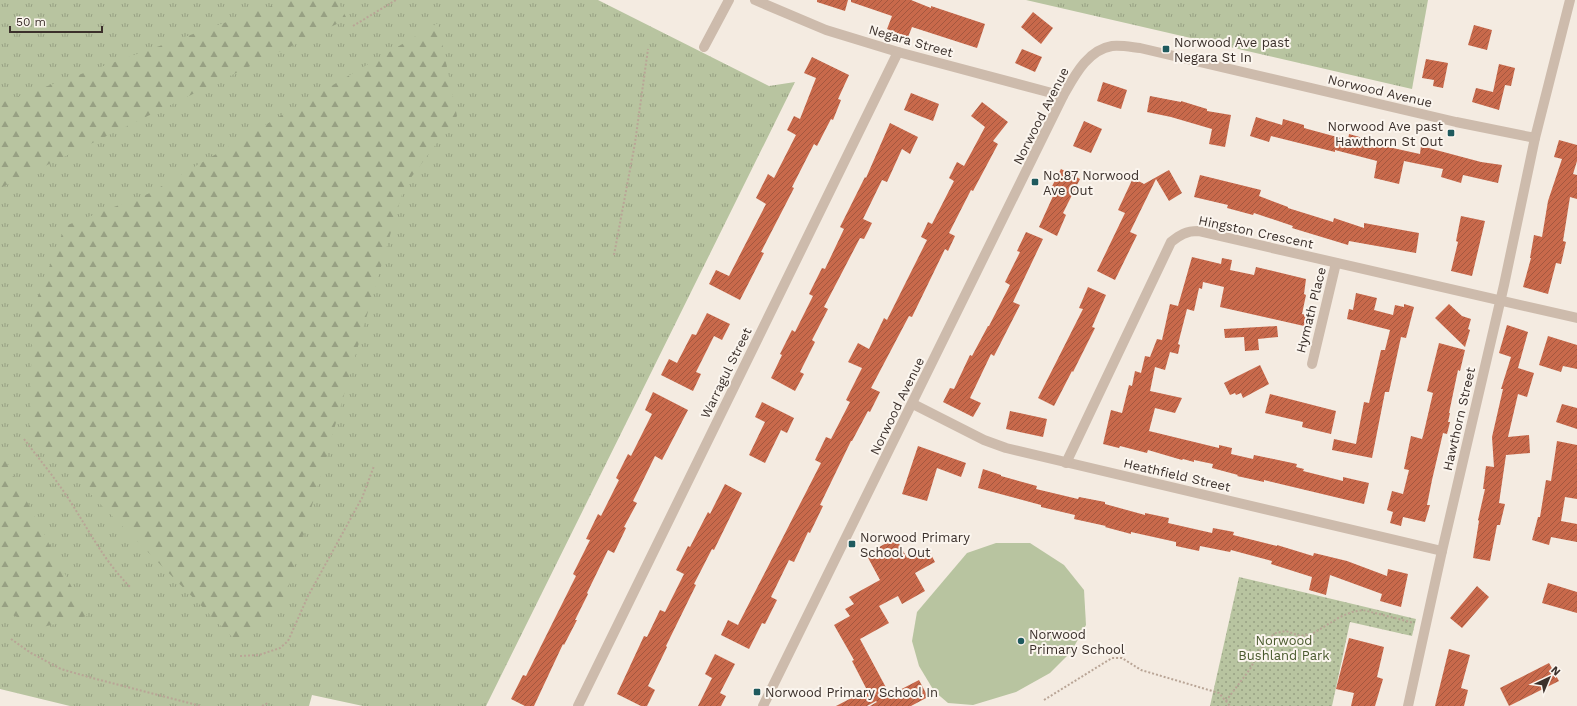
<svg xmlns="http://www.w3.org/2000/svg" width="1577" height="706" viewBox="0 0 1577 706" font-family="'Work Sans',sans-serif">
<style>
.grass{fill:url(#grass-tufts)}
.forest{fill:url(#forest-firs)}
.park{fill:url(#park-dots)}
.pitch{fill:#b8c4a0}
.building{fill:url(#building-hatch)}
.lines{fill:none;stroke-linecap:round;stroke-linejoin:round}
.path{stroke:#b9a596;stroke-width:2;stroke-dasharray:2 2;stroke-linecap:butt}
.minor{stroke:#cdbbac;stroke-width:10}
.poi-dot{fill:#1f5a5e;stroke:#fbf5ee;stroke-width:1.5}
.labels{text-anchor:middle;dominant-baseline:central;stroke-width:4;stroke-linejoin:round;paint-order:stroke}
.street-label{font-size:13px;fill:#3b302b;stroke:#fbf5ee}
.poi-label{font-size:13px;fill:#3b302b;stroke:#fbf5ee;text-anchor:start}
.park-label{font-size:13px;fill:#4a5a2e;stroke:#fbf5ee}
</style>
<defs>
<pattern id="grass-tufts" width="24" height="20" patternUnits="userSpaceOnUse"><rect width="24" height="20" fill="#b8c4a0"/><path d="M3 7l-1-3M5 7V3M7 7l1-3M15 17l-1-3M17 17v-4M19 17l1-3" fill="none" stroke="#97a083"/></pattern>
<pattern id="forest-firs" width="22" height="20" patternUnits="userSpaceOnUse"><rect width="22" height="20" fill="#b8c4a0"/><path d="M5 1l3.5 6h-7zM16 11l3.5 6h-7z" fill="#97a083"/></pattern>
<pattern id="park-dots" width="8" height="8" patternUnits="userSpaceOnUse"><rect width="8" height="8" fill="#b8c4a0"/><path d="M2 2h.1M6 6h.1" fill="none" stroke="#97a083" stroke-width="1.8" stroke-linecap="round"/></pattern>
<pattern id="building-hatch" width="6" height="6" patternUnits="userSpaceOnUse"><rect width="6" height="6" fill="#c8694b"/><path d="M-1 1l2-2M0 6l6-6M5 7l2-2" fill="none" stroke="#a4573f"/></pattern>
</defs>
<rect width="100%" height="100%" fill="#f4ebe1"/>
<!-- grass -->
<g class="grass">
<path d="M0 0H598L769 86 795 82 486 706H363L312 695 309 706H70L0 689Z"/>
<path d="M1026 0H1428L1412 89Z"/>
</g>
<!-- forest -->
<g class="forest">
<path d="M288 0H337L347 19 0 188V103Z"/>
<path d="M438 23 457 116 404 187 283 606 239 644 29 432 33 309 65 226 150 193Z"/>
<path d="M4 458 87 616 43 627 0 610V461Z"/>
</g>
<!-- park -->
<path class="park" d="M1239 577 1416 619 1412 636 1350 622 1332 706H1210Z"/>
<!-- pitch -->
<path class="pitch" d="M996 543H1030L1064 565 1084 590 1086 625 1071 652 1050 673 1016 692 973 705 948 703 934 691 919 666 912 641 917 612 967 553Z"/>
<!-- building -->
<g class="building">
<path d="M817 0H848L845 11 817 2Z"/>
<path d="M851 0H911L931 8V6L985 24 977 48 912 27 908 37 887 29 892 16 851 2Z"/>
<path d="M1033 12 1053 28 1041 44 1021 27Z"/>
<path d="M1474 25 1492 30 1487 50 1468 45Z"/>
<path d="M1022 49 1042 57 1035 72 1015 63Z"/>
<path d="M812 57 849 75 838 99 841 100 833 120 831 119 817 146 814 144 792 187 794 188 761 252 764 253 740 300 709 284 716 270 729 276 766 204 756 198 768 174 774 178 796 135 787 130 794 116 800 119 816 78 804 73Z"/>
<path d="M1426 59 1448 63 1443 88 1433 86 1434 80 1422 78Z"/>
<path d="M1499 64 1515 68 1511 86 1505 85 1499 110 1472 102 1476 88 1493 92Z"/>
<path d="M1103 82 1127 90 1121 109 1097 101Z"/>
<path d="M911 93 939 104 933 121 904 110Z"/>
<path d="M1150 96 1181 102V101L1207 109V111L1231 115 1225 147 1209 144 1212 129 1171 117 1147 112Z"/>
<path d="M982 102 1008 122 993 141 998 144 973 191 971 190 949 233 955 236 948 251 945 249 912 317 909 316 871 388 880 392 870 412 868 411 852 441H851L820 505 823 506 810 533 808 532 794 562 789 560 771 597 777 600 765 624 762 623 749 649 721 635 728 620 738 625 821 463 815 460 826 437 831 439 850 402 846 400 862 368 848 362 858 343 869 349 884 318 887 320 927 240 921 237 928 222 932 224 954 181 949 178 957 162 964 166 985 127 971 116Z"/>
<path d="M1256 117 1282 125 1283 119 1304 125V128L1348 140 1349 134 1370 140V143L1420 154 1421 146 1481 162 1502 165 1498 183 1463 175 1461 183 1441 177 1443 169 1404 161 1399 184 1374 178 1377 161 1335 150V152L1271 136 1269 142 1250 136Z"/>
<path d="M1084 121 1102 129 1091 153 1073 146Z"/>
<path d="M890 123 918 137 910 154 902 149 887 182 882 180 863 219 872 223 864 239 860 238 824 307 828 309 812 340 815 342 800 372 804 374 795 391 771 378 782 355 780 354 792 330 795 332 813 296 809 294 822 268 825 269 844 229 840 227 865 177 866 178Z"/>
<path d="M1559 140 1577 145V161L1573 174 1577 175V199L1570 197 1563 241 1566 242 1561 264 1556 263 1548 294 1523 287 1531 258H1530L1534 235 1542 237 1548 201 1562 159 1554 157Z"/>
<path d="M1061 169 1080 179 1063 213 1066 215 1057 236 1039 227 1054 194 1049 192Z"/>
<path d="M1169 170 1182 193 1169 201 1156 179 1130 232 1137 235 1115 280 1097 271 1125 213 1118 210 1133 178 1144 184Z"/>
<path d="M1200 175 1261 190 1259 196 1288 207V208L1333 222 1334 218 1364 228V223L1419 233 1416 253 1349 241 1348 245 1292 228 1293 226 1254 213 1253 215 1227 208 1228 205 1194 197Z"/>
<path d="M1461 216 1485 221 1472 276 1451 271 1458 242 1456 241Z"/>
<path d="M1026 232 1043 239 1013 302 1020 305 994 356 991 354 970 398 981 403 973 417 943 402 950 388 954 389 970 355 972 356 988 326H989L1010 285 1005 282 1020 252 1017 251Z"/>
<path d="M1192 257 1221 264 1222 258 1232 260 1230 270 1254 275 1256 267 1306 279 1304 294 1306 295 1302 314 1306 315 1304 326 1220 307 1224 287 1203 282 1202 289 1199 288 1194 311 1187 309 1178 344 1180 345 1178 354 1170 352 1165 370 1155 367 1150 391 1182 398 1175 413 1155 408 1149 431 1219 448V445L1232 448 1231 454 1253 459 1254 455 1297 464 1296 467 1304 469 1303 471 1343 481V477L1369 483 1364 504 1264 480V482L1237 476 1238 475 1212 468 1213 464 1194 460V462L1183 459 1182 460 1148 450 1147 453 1120 446 1119 448 1103 444 1111 410 1122 413 1129 385 1132 386 1135 371 1141 373 1145 356 1150 357 1157 339 1162 340 1170 304 1178 306Z"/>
<path d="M1088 287 1106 295 1092 327 1095 328 1073 372 1072 371 1054 406 1038 398 1083 309 1079 308Z"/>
<path d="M1356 293 1377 298 1374 310 1393 315 1395 305 1404 307V304L1414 307 1406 338 1401 337 1389 392H1385L1372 458 1332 450 1334 439 1356 444 1364 402 1369 403 1381 350H1385L1390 330 1347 319 1349 309 1353 310Z"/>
<path d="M1449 304 1462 316 1471 319 1468 329 1470 330 1465 347 1435 318Z"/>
<path d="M707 313 730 324 722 340 714 336 696 372 701 374 693 391 661 375 669 359 677 363 692 334 696 335Z"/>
<path d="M1507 325 1528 332 1518 368 1534 373 1527 397 1518 394 1508 437 1529 435 1530 453 1506 455 1499 503 1505 504 1500 525H1497L1490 561 1473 558 1479 521 1478 520 1485 489H1483L1486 466 1494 467 1492 437 1503 389H1501L1511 357 1499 353Z"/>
<path d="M1277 326 1278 337 1258 339 1259 350 1245 351 1244 337 1225 338 1224 329Z"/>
<path d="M1548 336 1577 345V369L1563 366 1561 372 1539 365Z"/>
<path d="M1439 343 1465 350 1460 371 1458 370 1449 413H1450L1448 422H1450L1447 434 1443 433 1432 480 1427 505H1430L1425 522 1403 517 1401 526 1390 523 1393 512 1387 510 1392 491 1403 494 1409 470 1404 469 1411 436 1422 439 1423 436 1433 393 1427 391Z"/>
<path d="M1260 365 1269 384 1243 398 1241 393 1236 395 1235 393 1230 395 1224 383Z"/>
<path d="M653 392 688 410 662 460 655 456 633 501 637 503 624 527 626 528 614 553 608 550 587 593 588 594 575 620H577L564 645 563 644 534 706H525L511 699 523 675 526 676 576 576 573 574 590 540 586 539 598 514 601 516 619 480 616 478 628 454 631 456 652 414 645 410Z"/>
<path d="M1270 394 1336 411 1331 434 1302 427 1303 422 1265 413Z"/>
<path d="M762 402 794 418 787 433 781 430 765 463 749 455 765 422 755 417Z"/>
<path d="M1562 404 1577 408V429L1556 422Z"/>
<path d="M1010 411 1047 419 1043 437 1006 429Z"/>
<path d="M1557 441 1577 445V499L1565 497 1561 521 1577 524V542L1551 537 1549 545 1532 540 1538 517H1540L1546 480 1551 481Z"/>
<path d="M918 446 966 463 961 477 937 468 927 501 902 494Z"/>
<path d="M983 469 1001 475V476L1037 486 1036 489 1078 499 1079 497 1105 502V504L1145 515V513L1169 518 1168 523 1212 533 1213 528 1234 532 1233 535 1277 546V545L1313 556 1314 553 1347 561 1387 576 1388 569 1408 574 1401 607 1380 601 1382 594 1330 575 1326 595 1309 590 1312 577 1271 564 1272 561 1231 550 1230 552 1200 546 1199 551 1176 546V542L1131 532V534L1105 527 1106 526 1074 519 1075 515 1041 507V505L978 488Z"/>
<path d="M725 484 742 493 714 550 712 549 694 584 696 585 666 646 667 647 648 686 655 690 647 706H641L617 694 644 636 647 637 660 610 665 612 684 574 676 570 688 546 690 547 708 512 710 514Z"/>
<path d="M896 538 907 558 927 547 935 562 915 573 925 591 902 604 898 596 879 606 889 623 860 639 890 695 919 680 928 697 911 706H870L877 702 876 701 867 706H836L867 690 852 661 854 660 834 625 850 616 845 609 854 604 849 597 880 580 866 554Z"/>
<path d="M1548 583 1577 592V613L1542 603Z"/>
<path d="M1477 586 1489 597 1462 628 1450 618Z"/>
<path d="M1349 638 1384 647 1377 677 1383 679 1375 706H1351L1354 693 1336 689Z"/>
<path d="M1449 649 1470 655 1461 688 1468 690 1464 706H1435Z"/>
<path d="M715 654 735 664 720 693 726 696 721 706H698L712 678 705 674Z"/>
<path d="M1549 663 1559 681 1509 706 1500 688Z"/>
</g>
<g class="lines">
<!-- path -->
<g class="path">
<path d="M353 26 396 0"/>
<path d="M614 255 635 143 648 49"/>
<path d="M24 439C39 459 56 479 70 501 90 532 104 561 131 588"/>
<path d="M11 639 31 653 61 669 92 678 201 706"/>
<path d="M240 656 259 655 280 648 288 641 308 596 362 498 374 466"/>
<path d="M1044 700 1112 658H1122L1141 670 1219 693 1230 706"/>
<path d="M1226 701 1250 669 1266 640 1276 633 1286 631 1300 636 1312 634 1340 617 1352 612 1363 610 1414 623"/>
<path d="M262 706 268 703"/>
</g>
<!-- minor -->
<g class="minor">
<path d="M755 0 826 30 898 52 1063 96"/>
<path d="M704 47 729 0"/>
<path d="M1312 364 1336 263"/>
<path d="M913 404 984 440 1006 448 1442 551"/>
<path d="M1066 463 1171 242C1180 235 1186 231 1198 231L1577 318"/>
<path d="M578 706 898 52"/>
<path d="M763 706 1063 96C1074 77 1087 50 1112 46 1121 45 1131 47 1140 48L1456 122 1535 138 1570 0"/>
<path d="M1408 706 1442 551 1504 285 1535 138"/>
</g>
</g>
<!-- markers -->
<g class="poi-dot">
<rect x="1162" y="45" width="8" height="8" rx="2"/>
<rect x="1447" y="129" width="8" height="8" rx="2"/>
<rect x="1031" y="178" width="8" height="8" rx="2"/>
<rect x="848" y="540" width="8" height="8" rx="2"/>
<circle cx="1021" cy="641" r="4"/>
<rect x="753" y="688" width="8" height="8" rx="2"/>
</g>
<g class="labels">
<!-- street labels -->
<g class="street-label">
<text transform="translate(911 41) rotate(16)">Negara Street</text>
<text transform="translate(1380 91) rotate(13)">Norwood Avenue</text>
<text transform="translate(1041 116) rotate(-63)">Norwood Avenue</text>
<text transform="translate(1256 232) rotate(12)">Hingston Crescent</text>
<text transform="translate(1311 310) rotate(-76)">Hymath Place</text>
<text transform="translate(726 373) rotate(-64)">Warragul Street</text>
<text transform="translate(897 406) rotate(-64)">Norwood Avenue</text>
<text transform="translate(1459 419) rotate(-77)">Hawthorn Street</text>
<text transform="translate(1177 475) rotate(13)">Heathfield Street</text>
</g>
<!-- poi labels -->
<g class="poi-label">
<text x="1174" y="42">Norwood Ave past<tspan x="1174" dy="15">Negara St In</tspan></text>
<text x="1443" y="126" text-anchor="end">Norwood Ave past<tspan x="1443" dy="15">Hawthorn St Out</tspan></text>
<text x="1043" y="175">No.87 Norwood<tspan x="1043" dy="15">Ave Out</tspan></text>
<text x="860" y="537">Norwood Primary<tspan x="860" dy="15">School Out</tspan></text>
<text x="1029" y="634">Norwood<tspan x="1029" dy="15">Primary School</tspan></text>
<text x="765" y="692">Norwood Primary School In</text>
</g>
<!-- park labels -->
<g class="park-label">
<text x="1284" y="640">Norwood<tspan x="1284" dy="15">Bushland Park</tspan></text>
</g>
</g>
<!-- north arrow -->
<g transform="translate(1549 678) rotate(44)" stroke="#fbf5ee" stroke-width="3" paint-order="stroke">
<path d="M0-3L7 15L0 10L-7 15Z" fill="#3b302b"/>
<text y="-6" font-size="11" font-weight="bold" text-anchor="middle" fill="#3b302b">N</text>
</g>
<!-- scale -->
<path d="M10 26v6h92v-6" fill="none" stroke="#3b302b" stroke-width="2"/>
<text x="16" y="26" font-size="12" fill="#3b302b" stroke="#fbf5ee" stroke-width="3" paint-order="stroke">50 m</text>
</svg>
